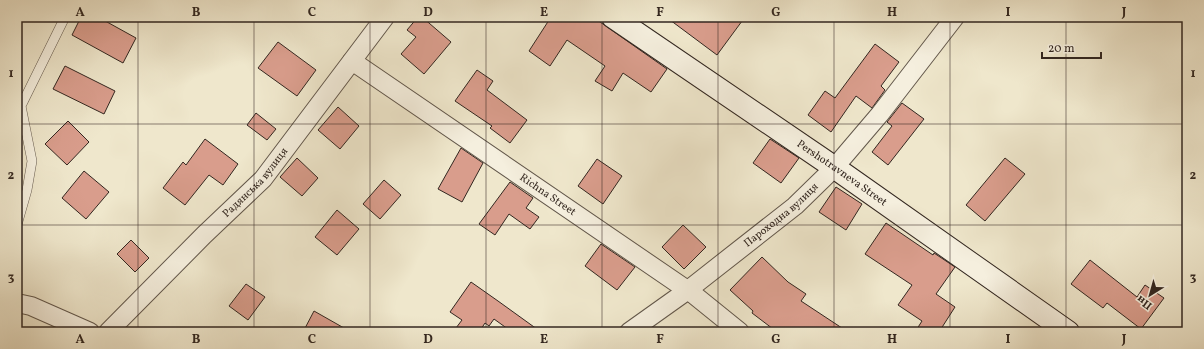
<svg xmlns="http://www.w3.org/2000/svg" width="1204" height="349" viewBox="0 0 1204 349" font-family="Vollkorn,serif">
<style>
.building{fill:#d99d8c;stroke:#332720}
.lines{fill:none;stroke-linecap:round;stroke-linejoin:round}
.lane-casing{stroke:#62574b;stroke-width:10}
.street-casing{stroke:#62574b;stroke-width:20}
.secondary-casing{stroke:#332720;stroke-width:24}
.lane{stroke:#f5efde;stroke-width:9}
.street{stroke:#f5efde;stroke-width:18}
.secondary{stroke:#f5efde;stroke-width:22}
.grid{fill:none;stroke:#332720;stroke-width:1;stroke-opacity:0.55}
.labels{text-anchor:middle;dominant-baseline:central;stroke-width:3;stroke-linejoin:round;paint-order:stroke}
.street-label{font-size:11px;fill:#332720;stroke:#f5efde}
.neatline{fill:none;stroke:#332720;stroke-width:1.5}
.grid-label{font-size:13px;text-anchor:middle;font-weight:bold;fill:#332720}
</style>
<rect width="100%" height="100%" fill="#efe7cc"/>
<filter id="stains"><feTurbulence type="fractalNoise" baseFrequency=".005" numOctaves="4"/><feColorMatrix values="0 0 0 0 .2 0 0 0 0 .09 0 0 0 0 .02 0 0 0 .5 -.17"/></filter>
<radialGradient id="worn" r=".72"><stop offset=".6" stop-color="#630" stop-opacity="0"/><stop offset="1" stop-color="#630" stop-opacity=".3"/></radialGradient>
<!-- building -->
<g class="building">
<path d="M81 17H98L136 38 123 63 72 35Z"/>
<path d="M418 17H422L451 42 424 74 401 54 416 37 407 30Z"/>
<path d="M551 17H593L667 69 651 92 623 73 612 91 595 81 605 66 567 40 550 66 529 51Z"/>
<path d="M666 17H745L717 55Z"/>
<path d="M278 42 316 70 297 96 258 68Z"/>
<path d="M875 44 899 62 881 86 885 90 872 108 856 96 831 132 808 115 825 91 835 98Z"/>
<path d="M65 66 115 91 104 114 53 89Z"/>
<path d="M477 70 493 81 487 90 527 120 510 143 490 128 492 126 455 101Z"/>
<path d="M902 103 924 119 888 165 872 152 892 126 887 122Z"/>
<path d="M338 107 359 126 340 149 318 130Z"/>
<path d="M256 113 276 129 267 140 247 125Z"/>
<path d="M68 121 89 142 67 165 45 144Z"/>
<path d="M205 139 238 164 223 185 209 175 185 205 163 188 183 162 186 165Z"/>
<path d="M770 139 799 158 781 183 753 163Z"/>
<path d="M461 148 483 163 462 202 438 189Z"/>
<path d="M297 158 318 178 302 196 280 177Z"/>
<path d="M1005 158 1025 174 985 221 966 205Z"/>
<path d="M597 159 622 176 603 204 578 186Z"/>
<path d="M84 171 109 192 86 219 62 198Z"/>
<path d="M384 180 401 195 380 219 363 204Z"/>
<path d="M510 182 533 198 526 208 539 217 530 229 509 214 495 235 479 224Z"/>
<path d="M836 187 862 204 846 230 819 212Z"/>
<path d="M337 210 359 229 337 255 315 237Z"/>
<path d="M886 223 933 255 934 253 955 267 936 294 955 307 939 332H915L922 321 898 305 912 285 865 254Z"/>
<path d="M683 225 706 247 684 269 662 247Z"/>
<path d="M131 240 149 258 135 272 117 254Z"/>
<path d="M601 244 635 267 617 290 585 266Z"/>
<path d="M762 257 788 282 806 294 801 301 848 332H777L752 313 753 311 730 290Z"/>
<path d="M1090 260 1137 297 1145 285 1164 298 1141 329 1107 303 1103 308 1071 284Z"/>
<path d="M471 282 498 301 541 332H512L494 319 489 326 485 323 479 332H453L462 320 450 312Z"/>
<path d="M246 284 265 297 248 320 229 306Z"/>
<path d="M314 311 351 332H303Z"/>
</g>
<g class="lines">
<defs>
<path id="lane" d="M17 225 27 190 32 161 21 106 65 17"/>
<g id="street">
<path id="s1" d="M352 61 693 294 740 332"/>
<path d="M17 303 31 306 90 332"/>
<path id="s2" d="M108 332 204 235 263 179 385 17"/>
<path id="s3" d="M629 332 688 290 795 206 834 168 880 114 955 17"/>
</g>
<g id="secondary">
<path id="s4" d="M613 17 838 170 1068 332"/>
</g>
</defs>
<!-- lane casing -->
<use href="#lane" class="lane-casing"/>
<!-- street casing -->
<use href="#street" class="street-casing"/>
<!-- secondary casing -->
<use href="#secondary" class="secondary-casing"/>
<!-- lane -->
<use href="#lane" class="lane"/>
<!-- street -->
<use href="#street" class="street"/>
<!-- secondary -->
<use href="#secondary" class="secondary"/>
</g>
<!-- grid -->
<path class="grid" d="M138 17V332M254 17V332M370 17V332M486 17V332M602 17V332M718 17V332M834 17V332M950 17V332M1066 17V332M17 124H1187M17 225H1187"/>
<g class="labels">
<!-- street labels -->
<g class="street-label">
<text stroke="none"><textPath href="#s4" startOffset="277">Pershotravneva Street</textPath></text>
<text stroke="none"><textPath href="#s2" startOffset="210">Радянська вулиця</textPath></text>
<text stroke="none"><textPath href="#s1" startOffset="237">Richna Street</textPath></text>
<text stroke="none"><textPath href="#s3" startOffset="192">Пароходна вулиця</textPath></text>
</g>
</g>
<!-- margin -->
<rect width="1204" height="349" fill="none" stroke="#efe7cc" stroke-width="44"/>
<!-- north arrow -->
<g transform="translate(1150 295) rotate(217)" stroke="#f5efde" stroke-width="3" paint-order="stroke">
<path d="M0-3L7 15L0 10L-7 15Z" fill="#332720"/>
<text y="-6" font-size="11" font-weight="bold" text-anchor="middle" fill="#332720">Пн</text>
</g>
<!-- scale -->
<path d="M1042 52v6h59v-6" fill="none" stroke="#332720" stroke-width="2"/>
<text x="1048" y="52" font-size="12" fill="#332720" stroke="#f5efde" stroke-width="3" paint-order="stroke">20 m</text>
<rect x="22" y="22" width="1160" height="305" class="neatline"/>
<g class="grid-label">
<text x="80" y="16">A</text>
<text x="196" y="16">B</text>
<text x="312" y="16">C</text>
<text x="428" y="16">D</text>
<text x="544" y="16">E</text>
<text x="660" y="16">F</text>
<text x="776" y="16">G</text>
<text x="892" y="16">H</text>
<text x="1008" y="16">I</text>
<text x="1124" y="16">J</text>
<text x="11" y="77">1</text>
<text x="1193" y="77">1</text>
<text x="11" y="179">2</text>
<text x="1193" y="179">2</text>
<text x="11" y="281">3</text>
<text x="1193" y="281">3</text>
<text x="80" y="343">A</text>
<text x="196" y="343">B</text>
<text x="312" y="343">C</text>
<text x="428" y="343">D</text>
<text x="544" y="343">E</text>
<text x="660" y="343">F</text>
<text x="776" y="343">G</text>
<text x="892" y="343">H</text>
<text x="1008" y="343">I</text>
<text x="1124" y="343">J</text>
</g>
<rect width="100%" height="100%" filter="url(#stains)"/>
<rect width="100%" height="100%" fill="url(#worn)"/>
</svg>
